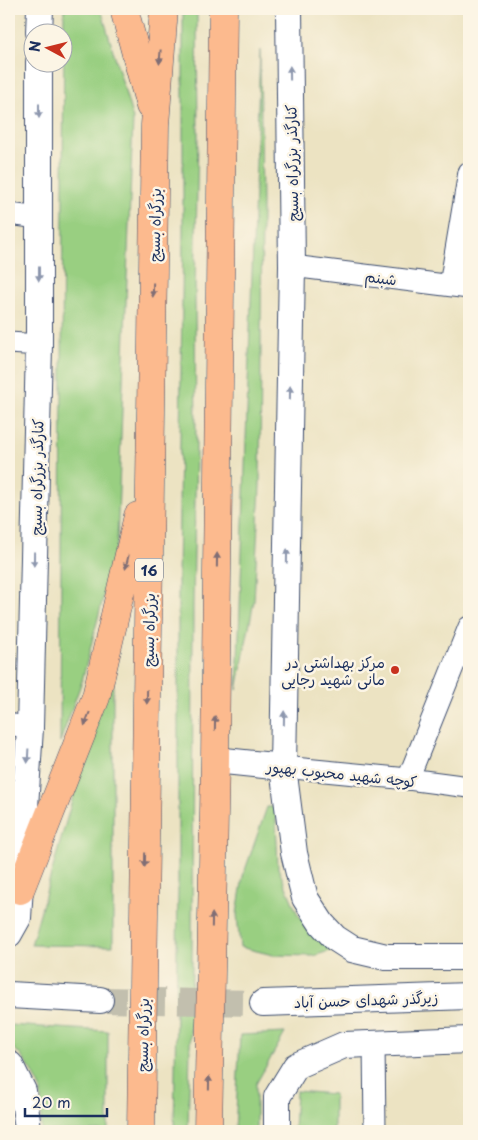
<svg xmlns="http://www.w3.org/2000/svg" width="478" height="1140" viewBox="0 0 478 1140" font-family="'Playpen Sans','Playpen Sans Arabic',sans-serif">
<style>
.green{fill:#99cf81;stroke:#5a7f70}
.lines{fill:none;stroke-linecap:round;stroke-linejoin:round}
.tertiary-tunnel{stroke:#c2bfae;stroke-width:26;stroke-dasharray:26 13;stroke-linecap:butt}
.minor-casing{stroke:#3a4a6d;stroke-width:23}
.tertiary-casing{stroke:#3a4a6d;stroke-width:28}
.trunk-casing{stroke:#3a4a6d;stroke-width:29}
.minor{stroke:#fff;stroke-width:21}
.tertiary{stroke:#fff;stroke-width:26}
.trunk{stroke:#fcba8e;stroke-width:28}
.oneway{fill:#806e74}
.oneway2{fill:#8d97ae}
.poi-dot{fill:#c8321e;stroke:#fcf5e5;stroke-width:2}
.labels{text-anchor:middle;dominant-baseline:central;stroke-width:5;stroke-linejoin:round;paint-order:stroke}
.shield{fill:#fcf5e5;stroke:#5e6a86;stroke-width:1}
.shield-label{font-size:14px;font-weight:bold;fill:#1b2f5e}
.street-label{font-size:15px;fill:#1b2f5e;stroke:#fcf5e5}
.poi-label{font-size:15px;fill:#1b2f5e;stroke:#fcf5e5;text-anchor:end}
</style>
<rect width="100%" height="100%" fill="#fcf5e5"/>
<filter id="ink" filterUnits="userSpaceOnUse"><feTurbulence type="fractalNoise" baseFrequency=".02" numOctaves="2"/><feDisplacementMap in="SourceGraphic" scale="10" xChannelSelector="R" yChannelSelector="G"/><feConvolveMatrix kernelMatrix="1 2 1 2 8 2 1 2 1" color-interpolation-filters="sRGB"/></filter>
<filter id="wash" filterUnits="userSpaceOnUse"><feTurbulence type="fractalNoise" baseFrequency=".0096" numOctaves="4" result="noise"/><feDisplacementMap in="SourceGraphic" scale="20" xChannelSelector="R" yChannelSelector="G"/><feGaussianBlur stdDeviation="1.12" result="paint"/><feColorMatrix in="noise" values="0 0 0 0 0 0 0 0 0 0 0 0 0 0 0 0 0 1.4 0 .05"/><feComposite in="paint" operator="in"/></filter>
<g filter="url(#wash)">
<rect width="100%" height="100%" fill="#ece3c2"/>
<!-- green -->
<g class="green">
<path d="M64 9H101L133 119 117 543 82 681 60 742Z"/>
<path d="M183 9H197L198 136 195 294 196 449 193 603 192 966 188 1131H174L178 892V579L183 233Z"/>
<path d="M260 50 262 204 260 486 254 601 237 690Z"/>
<path d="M113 656V946L31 945Z"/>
<path d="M267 807H275L276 821 278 868 298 915 333 950 313 956 273 955 240 947 237 914 243 876Z"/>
<path d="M9 1025 108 1031V1131H41V1088L32 1071 19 1053 9 1045Z"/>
<path d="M285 1033 256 1084V1131H235L240 1035Z"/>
<path d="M296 1091 334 1094V1131H294Z"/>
</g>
</g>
<g filter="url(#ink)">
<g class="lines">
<!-- tertiary-tunnel -->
<path class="tertiary-tunnel" d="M100 1000 263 1003"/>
<defs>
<g id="minor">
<path d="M9 214 39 218"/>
<path d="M292 266 469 288"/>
<path d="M450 285 469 172"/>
<path d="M9 343 39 345"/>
<path d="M9 724 30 728"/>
<path d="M283 767 408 779 469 787"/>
<path d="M408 779 469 627"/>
<path d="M374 1044 375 1131"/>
</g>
<g id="tertiary">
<path d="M289 9 292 266 283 767 294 853 305 898 322 924 335 938 352 949 386 957H469"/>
<path d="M39 32 40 9"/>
<path d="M215 760 283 767"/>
<path d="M9 934 18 918 30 728 39 345V62"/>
<path d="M9 995 100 1000"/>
<path d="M263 1003 469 996"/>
<path d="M9 1064 10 1065 23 1091 27 1121 28 1131"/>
<path d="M277 1131V1097L296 1066 344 1045 469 1040"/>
</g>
<g id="trunk">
<path d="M124 9 150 106"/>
<path d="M20 890 96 697 138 516"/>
<path d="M141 1131 155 125 164 9"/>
<path d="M208 1131 215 760 223 9"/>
</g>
</defs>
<!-- minor casing -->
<use href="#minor" class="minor-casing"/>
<!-- tertiary casing -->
<use href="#tertiary" class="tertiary-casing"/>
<!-- trunk casing -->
<use href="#trunk" class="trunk-casing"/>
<!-- minor -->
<use href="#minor" class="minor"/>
<!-- tertiary -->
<use href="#tertiary" class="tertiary"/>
<!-- trunk -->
<use href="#trunk" class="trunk"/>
</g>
<!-- one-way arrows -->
<defs><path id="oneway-solid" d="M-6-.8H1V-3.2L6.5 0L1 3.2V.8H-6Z" transform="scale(1.25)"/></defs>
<g class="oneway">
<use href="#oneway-solid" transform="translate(160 57) rotate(95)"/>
<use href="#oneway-solid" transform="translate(153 290) rotate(91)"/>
<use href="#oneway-solid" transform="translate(217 560) rotate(-89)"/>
<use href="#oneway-solid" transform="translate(127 562) rotate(103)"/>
<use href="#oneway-solid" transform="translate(147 697) rotate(91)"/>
<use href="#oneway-solid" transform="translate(87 719) rotate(111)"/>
<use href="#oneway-solid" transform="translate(215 723) rotate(-89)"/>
<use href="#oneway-solid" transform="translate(145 860) rotate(91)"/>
<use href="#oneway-solid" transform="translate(212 920) rotate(-89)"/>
<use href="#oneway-solid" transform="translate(209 1083) rotate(-89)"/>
</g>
<g class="oneway2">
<use href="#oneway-solid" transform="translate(290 73) rotate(-91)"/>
<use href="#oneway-solid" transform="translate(39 111) rotate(90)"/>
<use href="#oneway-solid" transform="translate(39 274) rotate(90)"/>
<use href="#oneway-solid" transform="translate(290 393) rotate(-89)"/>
<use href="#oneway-solid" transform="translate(287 556) rotate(-89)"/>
<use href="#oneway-solid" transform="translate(34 559) rotate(91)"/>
<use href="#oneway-solid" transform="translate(284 718) rotate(-89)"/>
<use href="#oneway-solid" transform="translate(28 756) rotate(93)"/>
</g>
</g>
<!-- markers -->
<circle class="poi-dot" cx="395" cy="670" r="5"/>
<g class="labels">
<!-- shield labels -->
<rect class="shield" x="135" y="558.5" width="28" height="23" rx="4"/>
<g class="shield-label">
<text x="149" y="570">16</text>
</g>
<!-- street labels -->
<g class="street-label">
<text transform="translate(291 163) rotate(-91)">کنارگذر بزرگراه بسیج</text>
<text transform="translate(154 225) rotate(-89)">بزرگراه بسیج</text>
<text transform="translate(381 277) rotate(7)">شبنم</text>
<text transform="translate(36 477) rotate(-89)">کنارگذر بزرگراه بسیج</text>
<text transform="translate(148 630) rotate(-89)">بزرگراه بسیج</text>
<text transform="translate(342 773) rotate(6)">کوچه شهید محبوب بهپور</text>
<text transform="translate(366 999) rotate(-2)">زیرگذر شهدای حسن آباد</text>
<text transform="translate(142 1035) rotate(-89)">بزرگراه بسیج</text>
</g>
<!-- poi labels -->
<g class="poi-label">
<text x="385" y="661">مرکز بهداشتی در<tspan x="385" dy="17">مانی شهید رجایی</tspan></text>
</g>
</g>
<!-- margin -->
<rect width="478" height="1140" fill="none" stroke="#fcf5e5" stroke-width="30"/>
<!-- north arrow -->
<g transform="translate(48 48) rotate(277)"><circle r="24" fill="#fcf5e5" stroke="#a2a6af"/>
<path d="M0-4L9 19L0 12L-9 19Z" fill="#c8321e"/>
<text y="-8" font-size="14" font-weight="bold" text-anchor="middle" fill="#1b2f5e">N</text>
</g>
<!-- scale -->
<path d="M25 1108v8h82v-8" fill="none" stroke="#1b2f5e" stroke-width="2.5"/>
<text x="32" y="1108" font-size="15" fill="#1b2f5e" stroke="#fcf5e5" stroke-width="4" paint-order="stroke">20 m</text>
</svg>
